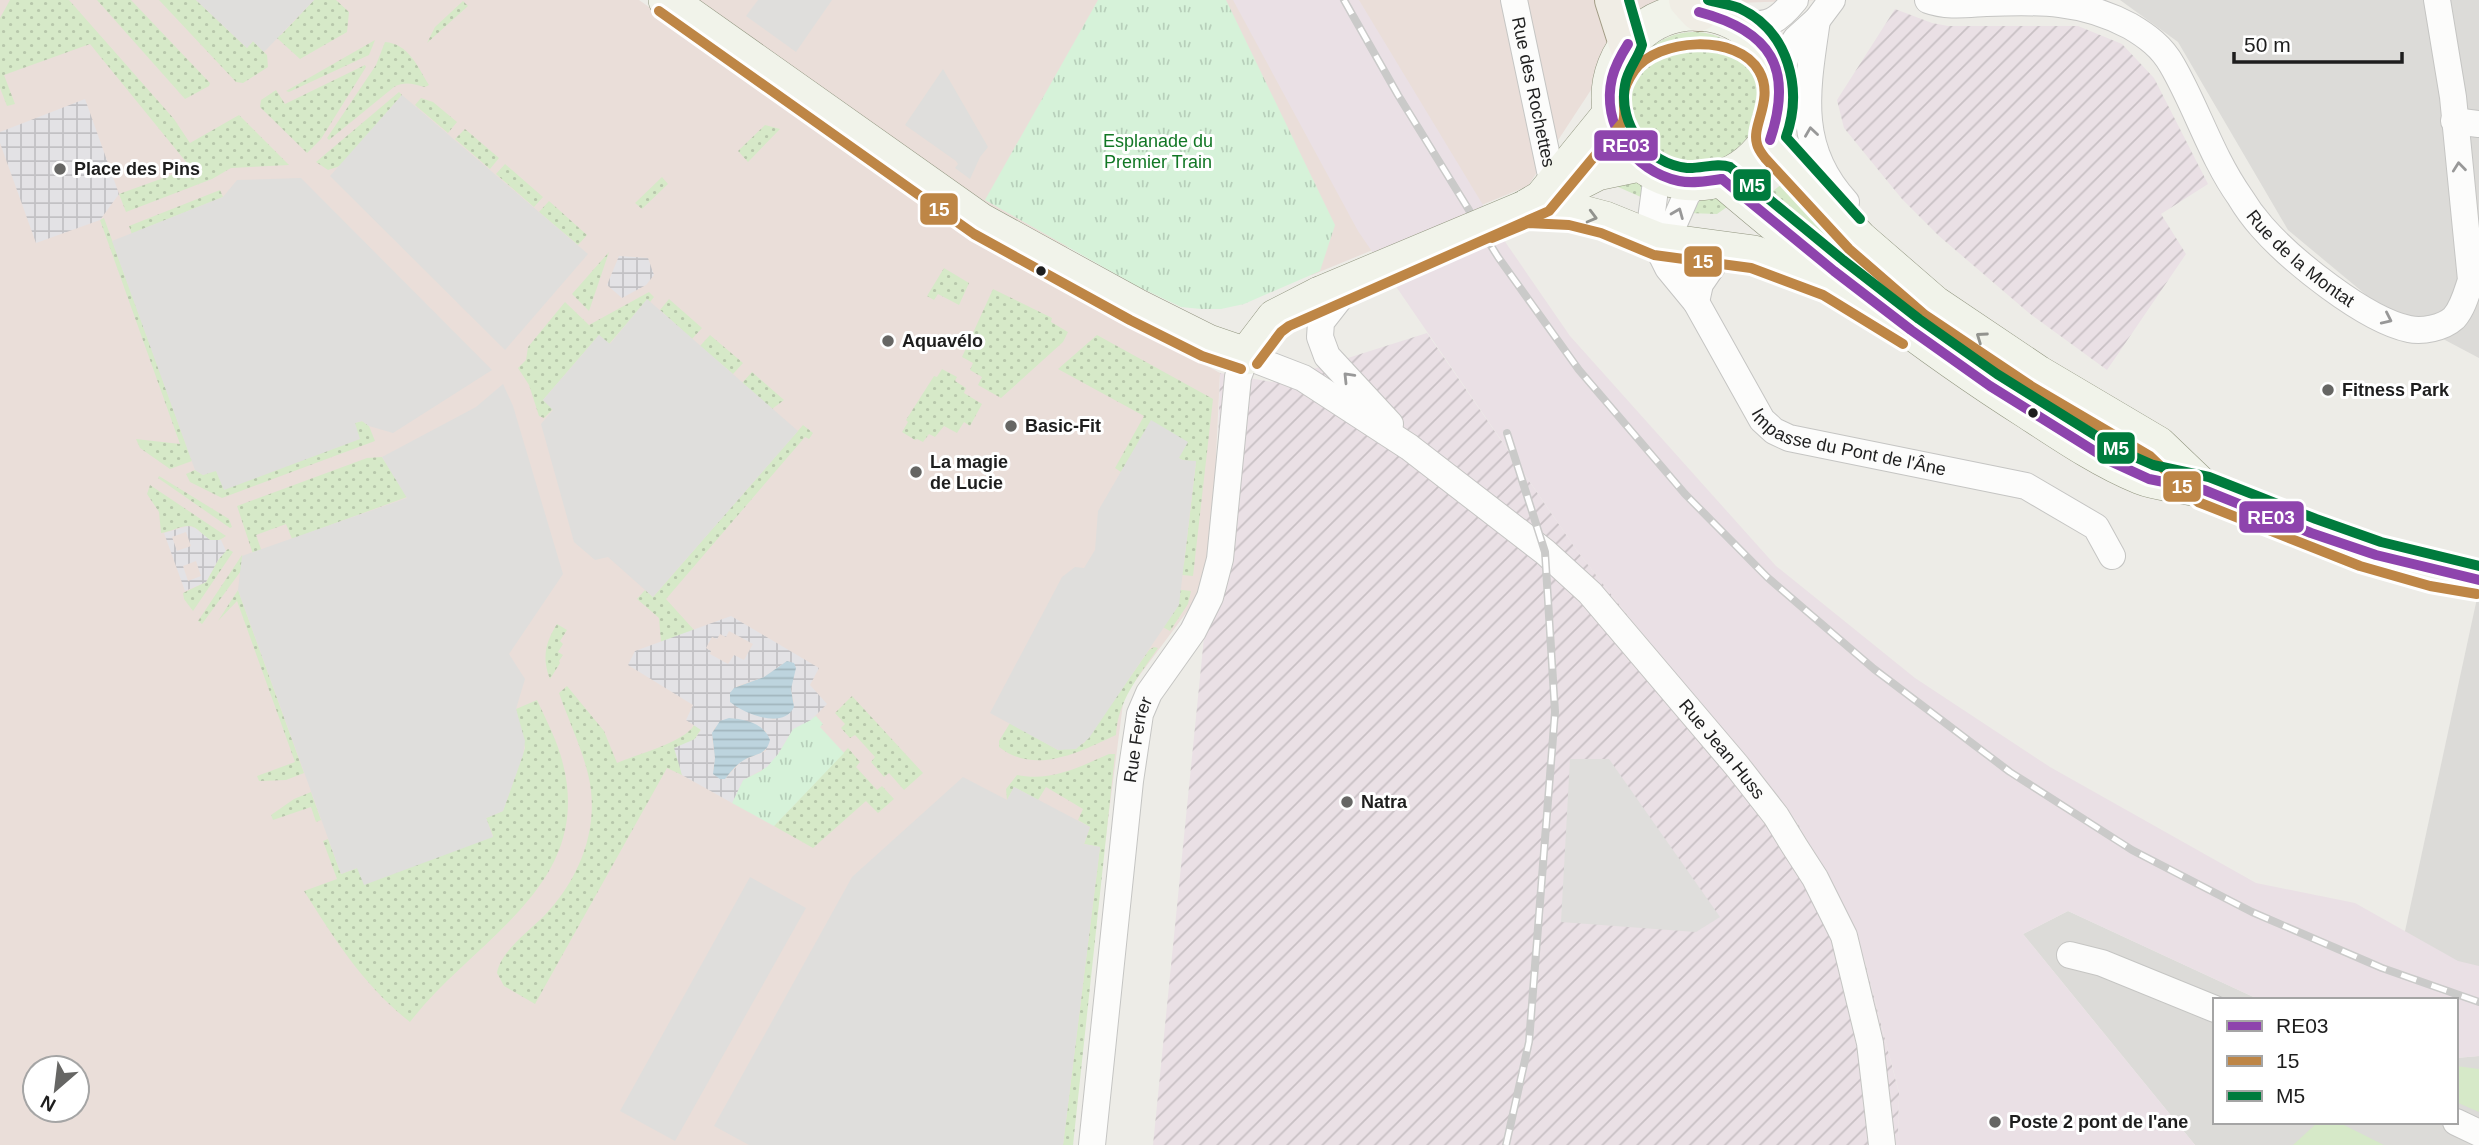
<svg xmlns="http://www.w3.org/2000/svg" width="2479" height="1145" viewBox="0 0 2479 1145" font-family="Arial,sans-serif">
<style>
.residential{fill:#dcdbd8}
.commercial{fill:#eaded9;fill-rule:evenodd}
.industrial{fill:url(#industrial-furrows)}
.railway{fill:#eae0e5}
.grass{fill:url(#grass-dots)}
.park{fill:url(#park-tufts)}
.garden{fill:#d6e9c8}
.parking{fill:#dfdedc}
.plaza{fill:url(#plaza-grid);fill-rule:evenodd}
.water{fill:url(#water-rules)}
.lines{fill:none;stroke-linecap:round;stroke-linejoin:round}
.minor-casing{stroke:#c5c5c3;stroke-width:28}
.secondary-casing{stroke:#929680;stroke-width:38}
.primary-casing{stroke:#a29c85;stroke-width:40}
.minor{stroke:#fcfcfb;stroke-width:26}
.secondary{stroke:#f1f3ea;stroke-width:37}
.primary{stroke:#f0ede5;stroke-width:38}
.rail-casing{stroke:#cacac9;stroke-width:8}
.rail{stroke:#fff;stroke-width:5;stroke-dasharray:16;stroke-linecap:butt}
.secondary-bridge-casing{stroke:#929680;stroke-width:38;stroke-linecap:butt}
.secondary-bridge{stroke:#f1f3ea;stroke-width:37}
.bus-1-casing{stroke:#fff;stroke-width:16}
.bus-2-casing{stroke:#fff;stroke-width:16}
.bus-3-casing{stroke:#fff;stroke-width:16}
.bus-1{stroke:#8e44ad;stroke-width:10}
.bus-2{stroke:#be8646;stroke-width:10}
.bus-3{stroke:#007b3d;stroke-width:10}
.oneway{stroke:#989898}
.oneway2{stroke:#92938e}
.poi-dot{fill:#666664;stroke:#fff;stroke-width:2.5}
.bus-dot{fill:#1e1e1e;stroke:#fff;stroke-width:2.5}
.labels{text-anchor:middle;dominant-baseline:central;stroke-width:6;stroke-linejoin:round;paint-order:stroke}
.street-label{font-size:18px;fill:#1e1e1e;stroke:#fff}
.park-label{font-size:18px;fill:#127725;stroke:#fff}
.poi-label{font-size:18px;font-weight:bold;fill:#1e1e1e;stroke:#fff;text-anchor:start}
.line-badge{stroke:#fff;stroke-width:2.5}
.badge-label{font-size:19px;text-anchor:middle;font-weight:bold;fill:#fff}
</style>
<defs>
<pattern id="industrial-furrows" width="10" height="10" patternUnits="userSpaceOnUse" patternTransform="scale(1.75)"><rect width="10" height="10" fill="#eae0e5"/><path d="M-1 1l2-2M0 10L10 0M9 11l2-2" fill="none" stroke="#c8c0c4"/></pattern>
<pattern id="grass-dots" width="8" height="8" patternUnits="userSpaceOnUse" patternTransform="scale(1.75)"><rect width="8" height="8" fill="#d6e9c8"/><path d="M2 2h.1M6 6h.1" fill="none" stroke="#b7c7ab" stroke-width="1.8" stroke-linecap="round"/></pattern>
<pattern id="park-tufts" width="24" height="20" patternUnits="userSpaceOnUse" patternTransform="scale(1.75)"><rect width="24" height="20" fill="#d6f2d9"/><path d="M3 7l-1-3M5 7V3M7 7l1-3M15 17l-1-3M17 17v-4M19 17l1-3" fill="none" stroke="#b7cfba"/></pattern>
<pattern id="plaza-grid" width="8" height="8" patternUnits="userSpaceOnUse" patternTransform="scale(1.75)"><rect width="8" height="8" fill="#e3e2e5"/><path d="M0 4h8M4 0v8" fill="none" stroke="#c2c1c4"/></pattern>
<pattern id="water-rules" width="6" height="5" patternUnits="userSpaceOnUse" patternTransform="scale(1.75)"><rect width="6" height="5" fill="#bdd4de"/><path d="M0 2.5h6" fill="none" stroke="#a2b6be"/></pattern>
</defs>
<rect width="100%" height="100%" fill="#edece7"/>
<!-- residential -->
<g class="residential">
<path d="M2120 0H2479V358L2377 304 2288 230 2178 42Z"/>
<path d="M2479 589V989L2394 982Z"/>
<path d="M2068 911 2260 1000H2215V1122H2456V1058L2479 1056V1145H2195L2023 934Z"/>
</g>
<!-- commercial -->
<g class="commercial">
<path d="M0 0H639L964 229 1220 373 1210 581 1124 696 1066 1145H0ZM35 1068H77V1110H35Z"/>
<path d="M690 0H1822L1646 6 1528 186 1312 275 1048 245Z"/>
</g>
<!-- industrial -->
<g class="industrial">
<path d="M1895 9 1932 23 1948 26H2078L2122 44 2154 78 2208 184 2161 214 2186 254 2107 370 2029 313 1939 236 1902 199 1844 128 1837 100Z"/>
<path d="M1427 333 1578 552 1692 697 1798 823 1864 958 1899 1093 1898 1145H1153L1216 518 1220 373 1272 382Z"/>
</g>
<!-- railway -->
<path class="railway" d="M1233 0H1359L1506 243 1570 336 1776 566 1915 678 2050 767 2256 883 2355 903 2458 961 2479 966V1056L2456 1058V1000H2260L2068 911 2023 934 2195 1145H1898L1899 1092 1864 958 1798 823 1692 697 1578 552 1358 231Z"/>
<!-- grass -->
<g class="grass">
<path d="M10 0H69L174 119 190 143 239 115 289 165 231 168 212 179 126 212 119 194 191 168 90 44 4 75 15 104 7 106 0 88V18Z"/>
<path d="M97 0H131L210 83 209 86 185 99Z"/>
<path d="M159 0H196L247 48 253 41 267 55 268 67 243 83 236 82Z"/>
<path d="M314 0H336L349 12 347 32 300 59 267 29 281 35Z"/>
<path d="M463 1 468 6 427 43 435 27Z"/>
<circle cx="1694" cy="98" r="66"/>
<path d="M375 40 369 55 289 92 286 91Z"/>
<path d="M385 42C409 44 417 66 429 85L425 87C412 84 405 81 394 87L329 140 327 138 376 65Z"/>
<path d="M365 65 366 67 321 139 307 153 260 107 261 100 276 90 285 104Z"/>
<path d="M399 92 402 95 340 166 328 170 316 162Z"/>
<path d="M421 98 433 102 457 122 448 133 415 105Z"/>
<path d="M765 125 780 129 748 162 738 151Z"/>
<path d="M465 129 499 158 490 169 455 139Z"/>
<path d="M505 164 543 197 534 207 496 174Z"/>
<path d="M662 177 668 184 642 209 635 203Z"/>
<path d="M1637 180 1643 187V198L1616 186Z"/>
<path d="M1786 181 2149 454V463L2042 408 1765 197Z"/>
<path d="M220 190 223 197 138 231 136 246 129 226Z"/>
<path d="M1721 196 1734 202 1717 214 1688 213C1698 200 1705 196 1721 196Z"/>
<path d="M549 201 587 235 578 245 539 212Z"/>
<path d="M104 218 192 461 170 469 140 448 136 439 180 444 100 220Z"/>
<path d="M609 252 589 311 572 294Z"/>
<path d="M944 268 969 283 959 305 938 294 934 300 927 296Z"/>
<path d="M993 289 1052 318 1051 322 1068 332 1063 342 1001 398 978 385 982 377 970 370 973 363 962 357Z"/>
<path d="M649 292 654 297 650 302 647 300 609 344 599 335 543 400 553 409 544 418 539 416 529 385 518 368 526 360 528 347 565 302 589 325Z"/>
<path d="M669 299 702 328 692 339 660 310Z"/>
<path d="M710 335 743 363 733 374 700 346Z"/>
<path d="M1097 335 1213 399 1193 576 1173 574 1184 564 1196 462 1182 460 1179 458 1151 421 1121 472 1115 468 1144 416 1058 369Z"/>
<path d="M942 369 957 377 955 381 966 388 964 393 982 404 970 426 964 422 957 433 944 426 935 437 929 434 923 442 917 439 915 440 902 432 908 422 906 420 934 376 937 377Z"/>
<path d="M752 372 784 400 772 409 742 383Z"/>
<path d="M362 421 369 426 375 441 222 498 190 482 186 474 195 470 203 475 216 470 224 489 359 439 354 423Z"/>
<path d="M803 425 813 433 809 439 805 437 666 599 694 630 661 642 659 618 637 599 645 590 653 597Z"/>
<path d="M382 457 407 497 292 539 286 524 256 535 267 566 258 569 237 506 367 458Z"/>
<path d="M159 476 229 519 232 527 230 528 158 478Z"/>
<path d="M150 485 226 536C206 550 205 529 190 526 181 525 170 532 161 533L159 512 147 494Z"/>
<path d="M228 549 233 552 193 611 184 599 183 593 206 582 221 555Z"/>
<path d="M242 555 246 564 202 624 198 621Z"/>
<path d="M1158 587 1191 591 1188 604 1170 631 1145 617Z"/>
<path d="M238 590 304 773 286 780 259 781 257 776 295 762 237 601 218 621Z"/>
<path d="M557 624 567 630 560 641 563 644 558 652 563 655 559 661 560 663 550 679C542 658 545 643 557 624Z"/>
<path d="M1154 647 1158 648C1139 676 1118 700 1116 735 1081 751 1036 776 999 747V741L1010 723 1058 750 1084 743 1149 650Z"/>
<path d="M567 686 604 731 617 763C635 755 685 742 694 725L701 729 680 763 682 775 667 768 535 1004 504 986 497 973C501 951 528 932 544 916 580 879 601 826 588 774 581 746 568 719 559 693Z"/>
<path d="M852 696 923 773 904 790 889 773 884 777 871 762 875 757 855 735 850 738 841 728 845 724 835 713Z"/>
<path d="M537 700C546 720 558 742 563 764 594 887 473 939 410 1022 364 986 335 940 304 891L337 879 323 841 328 839 341 874 357 868 493 836 486 818 503 811 525 748 516 709Z"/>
<path d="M848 748 860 762 856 767 877 790 882 786 894 799 878 813 866 801 813 848 774 826Z"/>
<path d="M1109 754H1115L1073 1145H1063L1100 847 1084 844 1090 827 1078 820 1083 809 1046 787 1038 800 1014 787 1007 800 1006 789 1017 775C1051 782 1079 767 1109 754Z"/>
<path d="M311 792 321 820 316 822 311 807 273 820 271 815 294 799Z"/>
</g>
<!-- park -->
<g class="park">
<path d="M1098 0H1226L1335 225 1320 271 1244 304 1221 309H1201L1181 307 1137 286 985 200Z"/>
<path d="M816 716 823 724 820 727 844 753 774 826 732 803 743 780 761 771 778 754 793 729Z"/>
</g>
<!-- garden -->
<g class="garden">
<path d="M2456 1066 2479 1069V1112L2456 1102Z"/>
<path d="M2318 1122H2338L2384 1145H2293Z"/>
</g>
<!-- parking -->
<g class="parking">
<path d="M196 0H314L264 52 253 41 247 48Z"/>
<path d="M758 0H832L796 52 746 16Z"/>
<path d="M943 69 988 147 980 157 970 179 955 168 958 164 956 161 905 125Z"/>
<path d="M402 95 588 254 505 350 330 176Z"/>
<path d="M301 178 492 370 393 433 369 426 362 421 355 423 360 439 224 490 216 471 203 475 195 470 112 241 223 197 237 180Z"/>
<path d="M647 299 798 431 653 597 608 557 595 560 574 542 541 424 553 410 543 400 599 335 610 344Z"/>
<path d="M503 384 513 406 563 574 509 654 525 679 516 709 525 741 523 755 503 811 486 818 493 837 364 885 357 868 341 874 238 590 242 556 407 498 382 457 476 407Z"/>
<path d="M1151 420 1188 442 1179 458 1182 460 1196 461 1179 605 1089 738 1076 749 1058 750 990 713 1062 577 1075 567 1084 568 1095 550 1098 511Z"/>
<path d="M1570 759H1609L1720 917 1696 932 1561 922Z"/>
<path d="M963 777 1007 800 1014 787 1090 827 1084 844 1100 847 1063 1145H749L714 1126 852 877Z"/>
<path d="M750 877 806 908 675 1141 620 1111Z"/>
</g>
<!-- plaza -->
<g class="plaza">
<path d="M85 99 119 194 100 220 36 243 0 143V132Z"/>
<path d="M619 256 648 258 654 275 646 285 622 298 607 285Z"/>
<path d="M188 526 195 528 210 540H221L226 551 218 560 206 582 185 591 164 533ZM186 532 191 546 177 551 172 537ZM196 561 201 576 188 581 183 566Z"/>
<path d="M731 616 819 668 810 685 827 704 811 720 793 729 778 754 767 767 743 780 732 803 682 775 674 748 695 739 701 730 686 720 693 705 628 665 635 651ZM729 631 753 644 744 660 734 655 728 664 710 654 711 651 706 648 712 637 717 639 720 634 726 637ZM784 663 792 677 791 689 794 702 774 720 738 707 737 686 764 677ZM729 718 742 720 766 731V751L742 761 725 779 713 770 715 758 712 738 714 728Z"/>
</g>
<!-- water -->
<g class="water">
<path d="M787 661 794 663 796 668 791 689 794 707C783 730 745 714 730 702V693L734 688 764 677Z"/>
<path d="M729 718C745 719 765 724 770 740 766 757 753 753 741 762 734 767 730 773 725 779H720L713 774 715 758 712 733 720 721Z"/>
</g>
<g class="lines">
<defs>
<g id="minor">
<path id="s1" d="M1514 0 1553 185"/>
<path id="s2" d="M1928 0C1947 7 1967 4 1986 3 2039 1 2082 0 2130 26 2147 36 2162 47 2172 65 2197 108 2211 156 2240 197 2246 207 2254 218 2262 227 2291 260 2365 320 2409 329 2422 332 2443 328 2454 318 2463 308 2467 292 2471 280L2453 97 2437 0"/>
<path d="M1817 20C1807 89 1795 147 1846 202"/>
<path d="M1741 24C1769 26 1777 22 1795 0"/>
<path d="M1779 78 1788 51 1796 39 1817 20 1832 0"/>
<path d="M2454 121 2479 124"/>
<path id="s3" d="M1657 174 1650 227 1660 252 1668 268 1696 302 1762 420 1774 431 1789 438 2026 486 2096 527 2112 556"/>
<path d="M1657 241 1672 228 1687 194 1698 183"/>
<path d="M1350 285 1321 322 1320 337 1327 356 1390 424"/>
<path d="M1696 302 1700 284 1724 249"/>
<path d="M2070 955 2102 963 2215 1009"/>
<path d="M2456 1122 2479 1133"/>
<path id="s4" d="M1092 1145 1130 781 1140 714 1149 693 1193 631 1210 597 1220 559 1238 377 1246 356 1303 378 1409 447 1545 552 1590 593 1737 766 1776 816 1795 847 1815 878 1844 936 1870 1043 1882 1145"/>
</g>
<g id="secondary">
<path d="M667 0 981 222 1136 307 1208 343 1246 356 1275 318 1320 295"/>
<circle cx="1695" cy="97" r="85"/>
<path d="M1770 140 1790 165 1859 239 1934 304 2038 374 2158 445 2205 490"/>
<path d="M1722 179C1821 263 1921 343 2030 412 2065 435 2102 460 2141 476 2163 485 2190 483 2213 493 2300 530 2385 564 2479 580"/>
<path d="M1554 194 1597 172 1640 163"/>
<path d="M1525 209 1571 211 1605 220 1657 241 1754 254 1827 281"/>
<path d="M1525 209 1542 199 1611 114"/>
</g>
<g id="primary">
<path d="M1614 0 1628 44"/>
<path d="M1688 0 1699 12"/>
</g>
</defs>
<!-- minor casing -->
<use href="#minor" class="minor-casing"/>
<!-- secondary casing -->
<use href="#secondary" class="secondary-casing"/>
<!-- primary casing -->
<use href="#primary" class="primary-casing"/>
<!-- minor -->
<use href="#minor" class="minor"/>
<!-- secondary -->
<use href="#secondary" class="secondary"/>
<!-- primary -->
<use href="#primary" class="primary"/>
<defs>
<g id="rail">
<path d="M1344 0 1398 95 1498 257 1579 370 1685 494 1767 577 1874 669 2010 772 2132 850 2252 912 2382 968 2479 1002"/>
<path d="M1506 1145 1529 1042 1555 712 1545 552 1507 433"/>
</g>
</defs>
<!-- rail casing -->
<use href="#rail" class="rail-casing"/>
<!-- rail -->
<use href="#rail" class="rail"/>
<defs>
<path id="secondary-bridge" d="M1320 295 1525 209"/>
</defs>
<!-- secondary-bridge casing -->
<use href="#secondary-bridge" class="secondary-bridge-casing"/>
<!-- secondary-bridge -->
<use href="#secondary-bridge" class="secondary-bridge"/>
<defs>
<g id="bus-1">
<path d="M1699 12C1771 31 1794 68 1770 140"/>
<path d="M1628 44C1621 55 1615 66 1612 78 1601 125 1633 171 1679 181 1693 184 1708 181 1722 179"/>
<path d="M1722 179 1834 271 1911 330 1990 386 2112 462 2149 479 2204 490 2311 533 2376 555 2479 580"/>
</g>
<g id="bus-2">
<path d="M659 11 974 234 1130 320 1202 356 1241 369"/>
<path d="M1492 238 1528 223 1569 225 1601 233 1654 255 1751 268 1823 295 1903 344"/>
<path d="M1257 364 1281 332 1289 326 1549 211 1623 122C1626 113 1623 105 1624 95 1624 88 1630 77 1634 71 1657 38 1738 33 1759 71 1775 99 1751 125 1757 144 1758 149 1762 154 1765 158L1849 249 1925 315 2031 386 2150 456 2198 502 2360 566 2430 586 2477 594"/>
</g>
<g id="bus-3">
<path d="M1629 0 1642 45C1638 59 1627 70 1625 85 1618 124 1647 164 1687 168 1701 169 1717 162 1730 167L1843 260 1919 319 1997 374 2119 450 2153 465 2209 477 2316 519 2381 542 2479 566"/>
<path d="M1708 0C1718 3 1729 4 1739 8 1789 31 1803 89 1786 137L1860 219"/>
</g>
</defs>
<!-- bus-1 casing -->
<use href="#bus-1" class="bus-1-casing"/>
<!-- bus-2 casing -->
<use href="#bus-2" class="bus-2-casing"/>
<!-- bus-3 casing -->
<use href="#bus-3" class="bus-3-casing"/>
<!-- bus-1 -->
<use href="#bus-1" class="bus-1"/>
<!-- bus-2 -->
<use href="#bus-2" class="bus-2"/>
<!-- bus-3 -->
<use href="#bus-3" class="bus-3"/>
</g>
<!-- one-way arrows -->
<defs><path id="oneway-chevron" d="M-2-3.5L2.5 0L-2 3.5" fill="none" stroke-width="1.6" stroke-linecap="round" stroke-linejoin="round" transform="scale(1.75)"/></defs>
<g class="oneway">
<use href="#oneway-chevron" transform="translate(1811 132) rotate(-98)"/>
<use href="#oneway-chevron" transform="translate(2459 167) rotate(-96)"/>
<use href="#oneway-chevron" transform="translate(1678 213) rotate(-68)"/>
<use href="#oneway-chevron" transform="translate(2387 319) rotate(25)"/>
<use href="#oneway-chevron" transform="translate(1348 377) rotate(-134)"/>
</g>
<g class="oneway2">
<use href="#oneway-chevron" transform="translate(1592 217) rotate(15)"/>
<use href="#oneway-chevron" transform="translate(1981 337) rotate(-145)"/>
</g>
<!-- markers -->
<g class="poi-dot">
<circle cx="60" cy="169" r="7"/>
<circle cx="888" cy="341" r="7"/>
<circle cx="2328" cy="390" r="7"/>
<circle cx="1011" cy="426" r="7"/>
<circle cx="916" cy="472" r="7"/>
<circle cx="1347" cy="802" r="7"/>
<circle cx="1995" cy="1122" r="7"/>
</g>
<g class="bus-dot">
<circle cx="1041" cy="271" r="6"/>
<circle cx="2033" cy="413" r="6"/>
</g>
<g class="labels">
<!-- street labels -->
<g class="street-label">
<text stroke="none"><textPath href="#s1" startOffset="94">Rue des Rochettes</textPath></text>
<text stroke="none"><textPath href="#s2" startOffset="500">Rue de la Montat</textPath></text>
<text stroke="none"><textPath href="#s3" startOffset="368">Impasse du Pont de l'Âne</textPath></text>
<text stroke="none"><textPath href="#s4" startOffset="408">Rue Ferrer</textPath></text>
<text stroke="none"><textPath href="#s4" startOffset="1440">Rue Jean Huss</textPath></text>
</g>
<!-- park labels -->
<g class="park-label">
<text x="1158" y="141">Esplanade du<tspan x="1158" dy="21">Premier Train</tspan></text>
</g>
<!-- poi labels -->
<g class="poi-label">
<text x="74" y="169">Place des Pins</text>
<text x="902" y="341">Aquavélo</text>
<text x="2342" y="390">Fitness Park</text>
<text x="1025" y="426">Basic-Fit</text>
<text x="930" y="462">La magie<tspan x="930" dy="21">de Lucie</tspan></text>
<text x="1361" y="802">Natra</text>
<text x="2009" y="1122">Poste 2 pont de l'ane</text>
</g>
</g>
<g class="line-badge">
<rect x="1593" y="129" width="66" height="33" rx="7" fill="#8e44ad"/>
<rect x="1732" y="168" width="40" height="34" rx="7" fill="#007b3d"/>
<rect x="919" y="192" width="40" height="34" rx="7" fill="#be8646"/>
<rect x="1683" y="245" width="40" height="33" rx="7" fill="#be8646"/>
<rect x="2096" y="431" width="40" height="34" rx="7" fill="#007b3d"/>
<rect x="2162" y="470" width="40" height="33" rx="7" fill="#be8646"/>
<rect x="2238" y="500" width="67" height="34" rx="7" fill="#8e44ad"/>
</g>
<g class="badge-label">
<text x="1626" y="152">RE03</text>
<text x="1752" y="192">M5</text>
<text x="939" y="216">15</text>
<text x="1703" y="268">15</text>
<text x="2116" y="455">M5</text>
<text x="2182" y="493">15</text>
<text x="2271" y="524">RE03</text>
</g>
<!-- legend -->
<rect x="2213" y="998" width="245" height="126" fill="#ffffff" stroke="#a5a5a5" stroke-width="2"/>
<rect x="2227" y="1021" width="35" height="10" fill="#8e44ad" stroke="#a5a5a5" stroke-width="2"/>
<text x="2276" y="1033" font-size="21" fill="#1e1e1e">RE03</text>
<rect x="2227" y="1056" width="35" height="10" fill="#be8646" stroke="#a5a5a5" stroke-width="2"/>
<text x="2276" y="1068" font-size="21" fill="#1e1e1e">15</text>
<rect x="2227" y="1091" width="35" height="10" fill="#007b3d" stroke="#a5a5a5" stroke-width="2"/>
<text x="2276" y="1103" font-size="21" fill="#1e1e1e">M5</text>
<!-- north arrow -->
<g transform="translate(56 1089) rotate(208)"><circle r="33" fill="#ffffff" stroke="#a5a5a5" stroke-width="2"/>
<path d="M0-5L12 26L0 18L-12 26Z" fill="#666664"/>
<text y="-10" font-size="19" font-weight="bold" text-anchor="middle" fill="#1e1e1e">N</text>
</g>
<!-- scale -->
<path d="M2234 52v10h168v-10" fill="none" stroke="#1e1e1e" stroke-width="3.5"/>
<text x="2244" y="52" font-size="21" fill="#1e1e1e" stroke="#ffffff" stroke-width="5" paint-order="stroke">50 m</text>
</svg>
